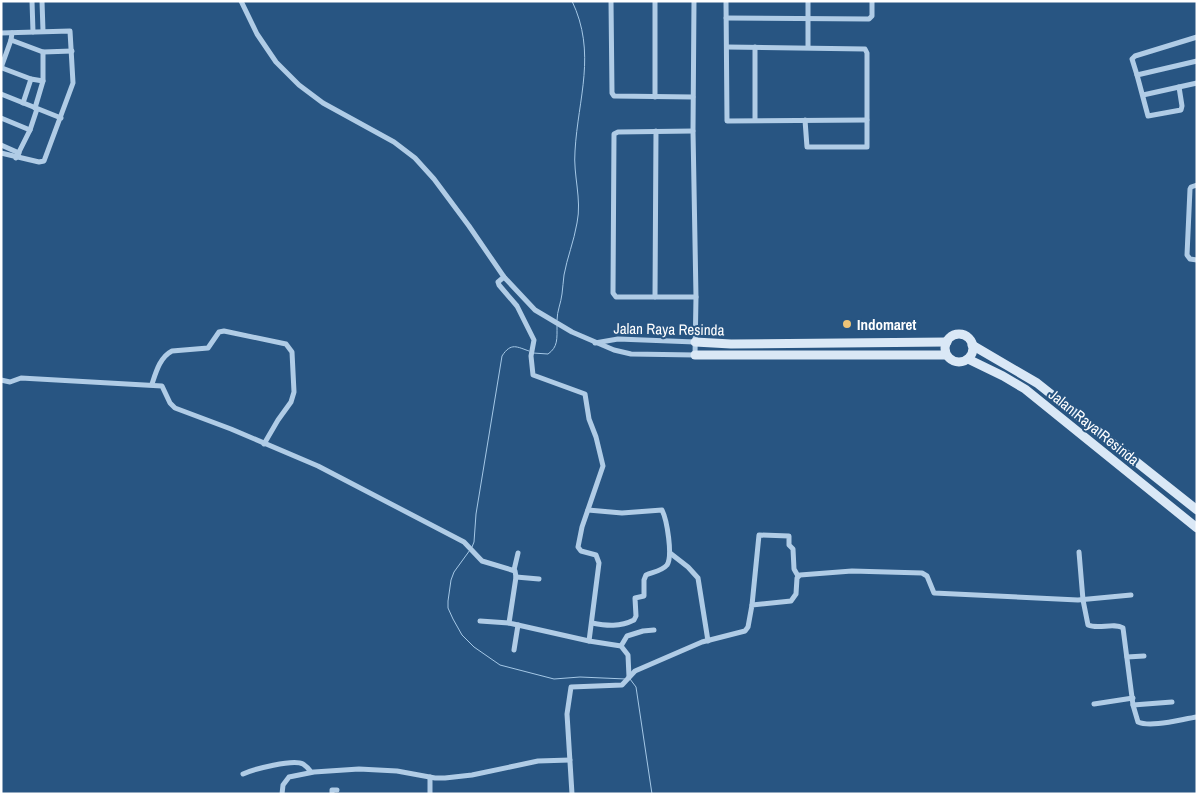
<svg xmlns="http://www.w3.org/2000/svg" width="1198" height="795" viewBox="0 0 1198 795" font-family="'Archivo Narrow',sans-serif">
<style>
.lines{fill:none;stroke-linecap:round;stroke-linejoin:round}
.stream{stroke:#a5c8e6;stroke-width:1}
.street{stroke:#b0cce6;stroke-width:5}
.secondary{stroke:#dae8f6;stroke-width:9}
.poi-dot{fill:#eec477;stroke:#285582;stroke-width:2}
.labels{text-anchor:middle;dominant-baseline:central;stroke-width:4;stroke-linejoin:round;paint-order:stroke}
.poi-label{font-size:15px;font-weight:bold;fill:#fff;stroke:#285582;text-anchor:start}
.street-label{font-size:15px;fill:#fff;stroke:#285582}
</style>
<rect width="100%" height="100%" fill="#285582"/>
<g class="lines">
<!-- stream -->
<g class="stream">
<path d="M557 320C557 311 561 303 562 294 563 288 563 281 564 275 567 258 574 241 577 223 582 199 573 175 575 151 578 98 597 53 572 1"/>
<path d="M533 353 548 354C558 347 557 339 557 326"/>
<path d="M472 547 474 542 476 514 502 356C511 342 517 347 529 351"/>
<path d="M470 550 454 572 451 580 448 601V608L453 619 462 635 474 647 500 665 554 679 580 677 626 679"/>
<path d="M630 679 636 687 652 794"/>
</g>
<!-- street -->
<g class="street">
<path d="M32 1 33 32"/>
<path d="M42 1 43 31"/>
<path d="M241 1 257 34 276 62 299 85 323 103 394 142 415 158 434 179 469 226 504 277 535 310 572 332 614 350 631 354 695 355 696 297 693 131 694 1"/>
<path d="M611 1 612 93 614 96 693 97"/>
<path d="M655 1V97"/>
<path d="M726 1 727 121 867 120"/>
<path d="M808 1V47"/>
<path d="M726 18 869 19 872 16V1"/>
<path d="M1 33 70 31 73 83 44 161 39 162 1 153"/>
<path d="M12 33 11 40 2 65V68L31 79 43 81"/>
<path d="M1197 37 1135 56 1132 59 1137 75 1197 61"/>
<path d="M11 40 43 52 72 51"/>
<path d="M727 47 865 49 867 53V147H807L805 120"/>
<path d="M1137 75 1148 116 1181 110 1182 106 1179 87"/>
<path d="M1 94 61 118"/>
<path d="M1143 95 1197 83"/>
<path d="M23 103 31 79"/>
<path d="M35 108 43 81V52"/>
<path d="M1 118 30 130"/>
<path d="M755 120V47"/>
<path d="M693 131 618 132 614 134 613 293 616 297H696"/>
<path d="M1 145 19 153"/>
<path d="M16 158 30 130 37 109"/>
<path d="M1197 185 1191 187 1190 189 1187 255 1190 259 1197 260"/>
<path d="M504 277 498 282 499 285 517 306 534 340 531 356 533 375 585 394 589 419 596 437 603 466 582 527 578 547 581 551 596 555 599 563 589 641"/>
<path d="M655 297 656 131"/>
<path d="M595 343 618 339 695 342"/>
<path d="M1 380 10 382 21 378 162 386 170 403 175 408 231 429 318 466 464 542 482 561 515 571 516 577 509 623 589 641 621 646 628 655 629 677"/>
<path d="M152 384C156 372 160 357 172 351L208 348 219 332 224 331 286 344 292 352 294 392 291 402 278 420 264 444"/>
<path d="M588 510 622 513 662 510C667 520 673 556 667 565 662 571 653 572 646 575L644 580V596L635 598 636 616 634 620C620 627 607 626 592 623"/>
<path d="M1079 552 1083 600 1088 625C1099 630 1113 622 1123 628L1133 705 1138 722C1151 728 1182 719 1197 717"/>
<path d="M670 553 688 567 698 578 708 641"/>
<path d="M514 570 518 553"/>
<path d="M516 577 539 579"/>
<path d="M752 605 759 535 789 536V545L793 549 794 569 798 576"/>
<path d="M480 621 509 623"/>
<path d="M621 646 627 636 643 631 654 630"/>
<path d="M514 650 518 625"/>
<path d="M1127 657 1144 656"/>
<path d="M1094 704 1133 698"/>
<path d="M1133 705 1172 702"/>
<path d="M243 774C254 769 293 759 303 764 306 766 309 769 311 772"/>
<path d="M430 777V794"/>
<path d="M282 794 283 785 289 777 314 772 359 769 397 771 435 778H445L472 775 538 761 570 760"/>
<path d="M332 794V790H337"/>
<path d="M572 794 567 714 571 687 622 685 635 671 702 642 745 631 748 627 752 605 791 601 796 594 797 578 800 575 852 571 922 573 927 576 934 593 1078 600 1131 595"/>
</g>
<!-- secondary -->
<g class="secondary">
<circle cx="959" cy="348" r="14"/>
<path d="M695 342 731 344 947 342"/>
<path d="M972 345 1037 383 1197 510"/>
<path d="M695 355H946"/>
<path d="M968 359 1003 376 1025 389 1197 528"/>
</g>
</g>
<!-- markers -->
<circle class="poi-dot" cx="847" cy="324" r="5"/>
<g class="labels">
<!-- poi labels -->
<g class="poi-label">
<text x="857" y="324">Indomaret</text>
</g>
<!-- street labels -->
<g class="street-label">
<text transform="translate(669 329) rotate(1)">Jalan Raya Resinda</text>
<text transform="translate(1094 427) rotate(39)">Jalan Raya Resinda</text>
</g>
</g>
<!-- border -->
<rect width="1198" height="795" fill="none" stroke="#ffffff" stroke-width="5"/>
</svg>
